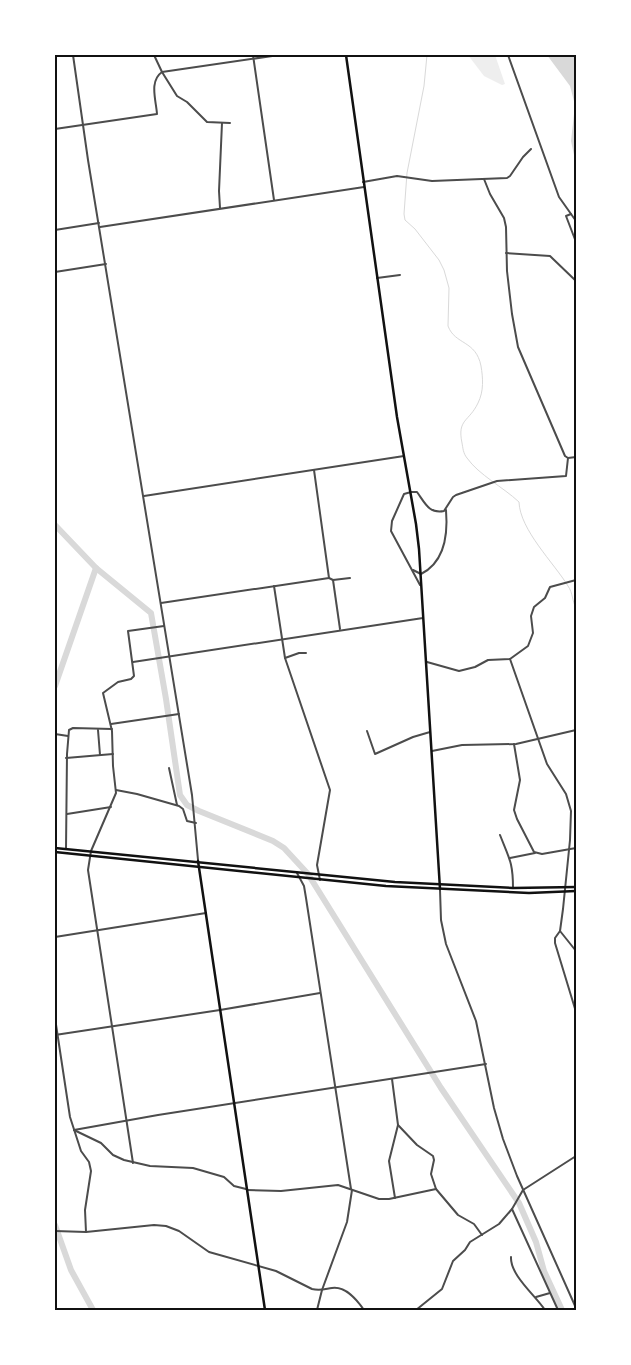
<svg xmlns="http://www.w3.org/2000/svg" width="631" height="1365" viewBox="0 0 631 1365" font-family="Signika,sans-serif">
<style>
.green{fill:#eee}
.water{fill:#d9d9d9}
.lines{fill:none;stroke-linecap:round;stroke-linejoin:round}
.stream{stroke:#d9d9d9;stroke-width:1}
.river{stroke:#d9d9d9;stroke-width:6}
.minor{stroke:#4c4c4c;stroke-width:2}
.tertiary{stroke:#4c4c4c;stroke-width:2}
.secondary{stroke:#111;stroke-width:2.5}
.primary{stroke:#111;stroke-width:2.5}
.neatline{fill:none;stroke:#111;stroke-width:2}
</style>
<rect width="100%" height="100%" fill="#fff"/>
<!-- green -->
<path class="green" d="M468 55H495L505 84 502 85 484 76Z"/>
<!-- water -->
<path class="water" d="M547 55H576V187L574 155 571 141 575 105 570 86Z"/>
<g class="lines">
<!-- stream -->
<path class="stream" d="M427 55 424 86 407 173 404 214 405 220 415 229 439 260 444 270 449 288 448 326C455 345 476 340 481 366 483 378 484 391 478 403 469 422 457 419 462 443 463 448 463 453 467 458 479 475 503 487 519 502 520 530 554 563 568 586 573 593 572 601 576 608"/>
<!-- river -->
<g class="river">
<path d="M55 525 96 568 151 613 166 699 180 795 187 805 199 811 273 841 284 848 308 874 441 1088 519 1203 536 1242 544 1271 562 1310"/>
<path d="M55 686 96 568"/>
<path d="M55 1225 71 1270 93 1310"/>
</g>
<!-- minor -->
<g class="minor">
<path d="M73 55 88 160 192 795 198 860"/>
<path d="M154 55 162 72 177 96 187 102 207 122 230 123"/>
<path d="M253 55 274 200"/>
<path d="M508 55 559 197 576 221"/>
<path d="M55 129 157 114C156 100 149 81 162 72L279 55"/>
<path d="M484 179 490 194 504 218 506 227 507 271 512 314 518 347 565 456 568 458"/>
<path d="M363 182 397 176 432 181 507 178 510 176 523 157 531 149"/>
<path d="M220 208 219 191 222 123"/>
<path d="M571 214 566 216 576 242"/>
<path d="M100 227 364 187"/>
<path d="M55 230 99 223"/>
<path d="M506 253 550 256 576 281"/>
<path d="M55 272 106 264"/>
<path d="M377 278 400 275"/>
<path d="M144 496 404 456"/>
<path d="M413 570 421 574C445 562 448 534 446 510"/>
<path d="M329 578 333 580 350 578"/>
<path d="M333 580 340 629"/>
<path d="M420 585 391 531 392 521 404 494 411 492H417C425 503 429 514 444 511L453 497 456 495 497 481 566 476 568 458 576 457"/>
<path d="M274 586 285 658 330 790 317 865 320 880"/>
<path d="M161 603 329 578 314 470"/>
<path d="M285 658 299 653H306"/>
<path d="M510 659 547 764 566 794 571 811 570 840 563 909 560 931 555 938V943L576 1012"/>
<path d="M133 662 423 618"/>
<path d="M427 662 459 671 475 667 488 660 510 659 528 646 533 633 531 616 534 607 545 598 550 587 576 580"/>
<path d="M111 724 179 714"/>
<path d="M98 730 100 755"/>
<path d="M367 731 375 754 413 737 430 732"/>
<path d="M55 734 68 736"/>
<path d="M514 744 520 780 514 810 517 819 534 852 542 854 576 848"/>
<path d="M432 751 462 745 516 744 576 730"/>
<path d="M66 758 113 754"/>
<path d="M169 768 177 805"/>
<path d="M116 790 137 794 179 806 183 809 187 821 196 823"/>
<path d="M67 814 111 807"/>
<path d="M500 835C509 858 513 862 513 888"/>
<path d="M66 849 67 754 69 730 73 728 112 729"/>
<path d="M510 858 535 853"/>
<path d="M297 873 304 886 306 898 351 1189"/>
<path d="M560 931 576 951"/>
<path d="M55 937 206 913"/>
<path d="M55 1018 70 1117 81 1151 89 1162 91 1171 85 1210 86 1232"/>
<path d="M55 1035 220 1010 320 993"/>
<path d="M392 1079 398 1125 389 1161 395 1198"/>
<path d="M398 1125 417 1145 433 1156 434 1160 431 1174 436 1189 458 1215 474 1224 482 1235"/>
<path d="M74 1130 158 1115 486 1064"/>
<path d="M74 1130 101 1143 113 1155 124 1160 150 1166 193 1168 224 1177 234 1186 246 1189"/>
<path d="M133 1163 88 870 91 851 116 793 113 766 112 731 103 693 118 682 131 679 134 676 128 631 164 626"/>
<path d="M247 1190 281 1191 338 1185 379 1199H389L436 1189"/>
<path d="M512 1209 558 1310"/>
<path d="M55 1231 86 1232 154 1225 166 1226 179 1231 209 1252 276 1271 312 1289C320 1291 325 1289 332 1288 346 1286 357 1300 364 1310"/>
<path d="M511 1257C510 1275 535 1295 545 1310"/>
<path d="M536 1297 550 1293"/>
<path d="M317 1310 322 1290 347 1222 352 1190"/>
<path d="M416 1310 442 1289 453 1261 465 1250 470 1242 499 1224 512 1209 523 1190 576 1156"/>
</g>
<!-- tertiary -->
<path class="tertiary" d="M440 890 441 920 446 944 476 1021 494 1108 503 1139 517 1176 576 1308"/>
<!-- secondary -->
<g class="secondary">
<path d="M346 55 397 417 416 524 419 549 440 889"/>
<path d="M198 861 265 1310"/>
</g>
<!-- primary -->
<g class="primary">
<path d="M55 848 395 882 513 888 576 887"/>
<path d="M55 852 386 886 529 893 576 891"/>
</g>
</g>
<!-- border -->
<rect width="631" height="1365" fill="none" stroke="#ffffff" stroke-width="112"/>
<rect x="56" y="56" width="519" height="1253" class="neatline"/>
</svg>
